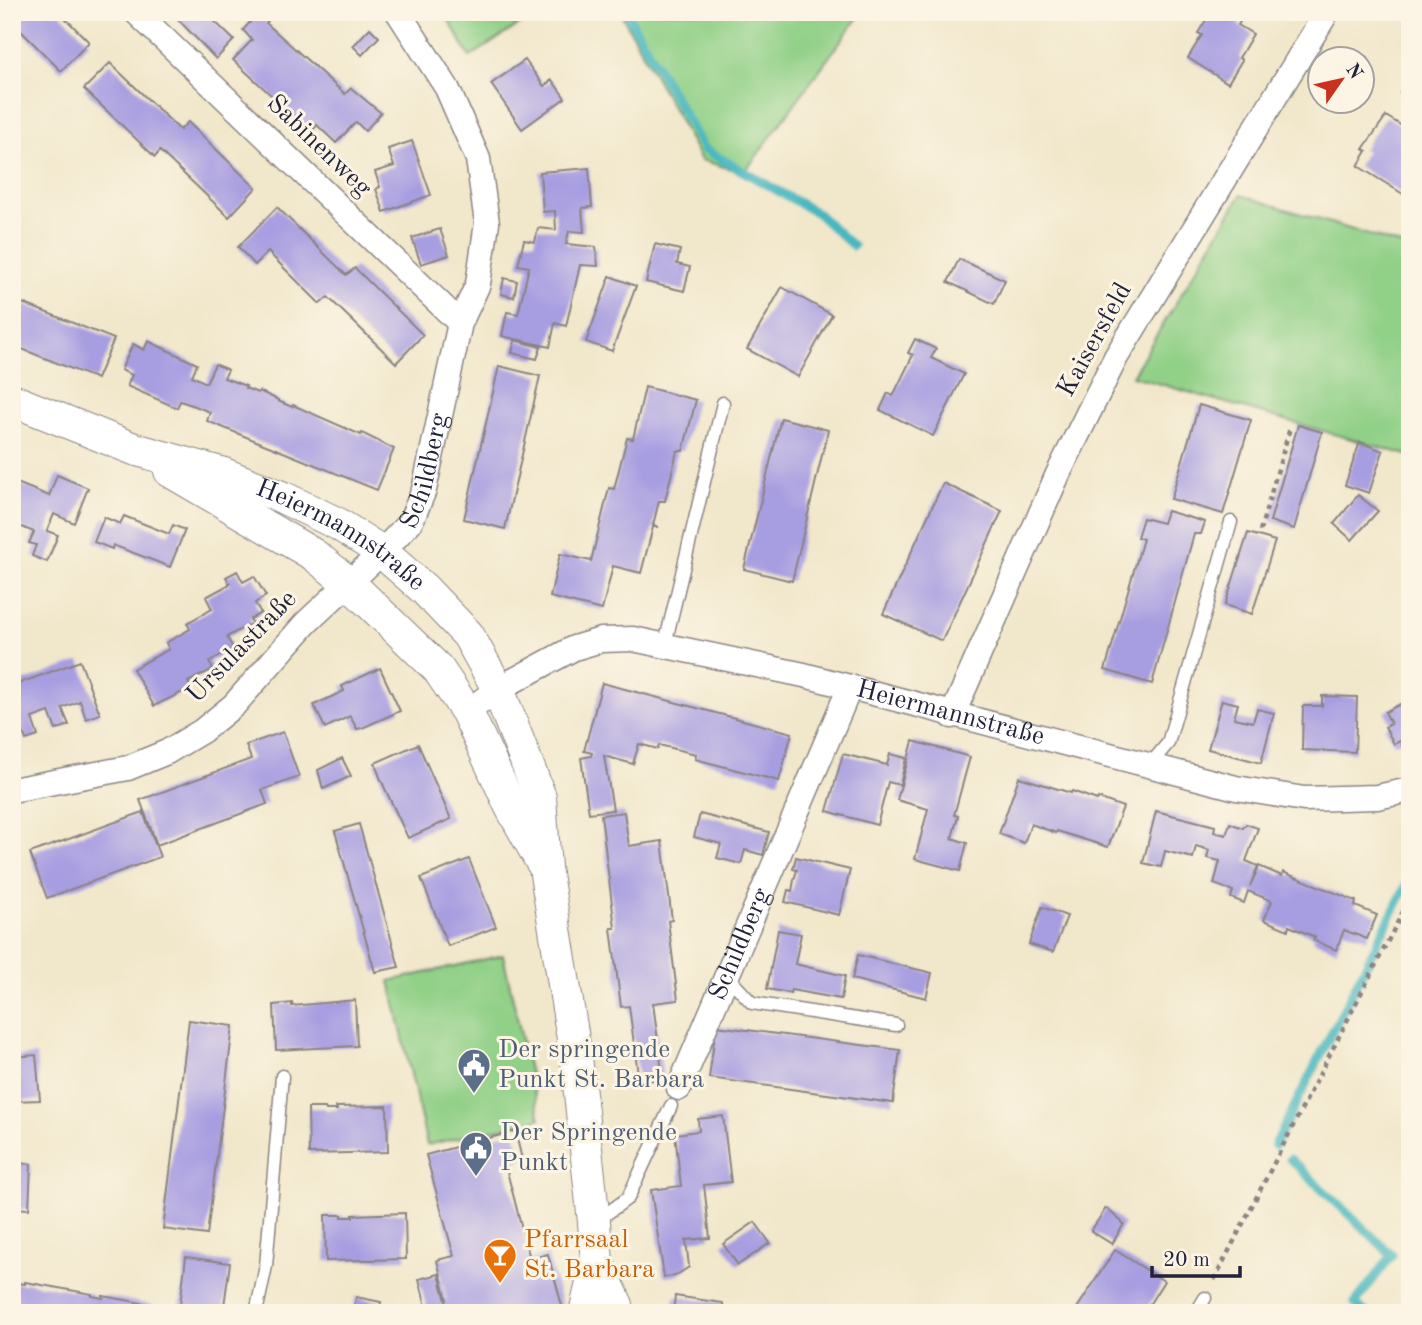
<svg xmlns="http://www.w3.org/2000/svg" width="1422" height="1325" viewBox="0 0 1422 1325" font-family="'Old Standard TT',serif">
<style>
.green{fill:#91d087;stroke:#5a7961;stroke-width:2}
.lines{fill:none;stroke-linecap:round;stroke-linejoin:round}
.stream{stroke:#48b7bf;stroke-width:9}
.building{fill:#a79de1}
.service-casing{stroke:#8a8483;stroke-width:15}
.minor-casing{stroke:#8a8483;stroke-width:27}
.tertiary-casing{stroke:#8a8483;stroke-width:34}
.path{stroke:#8a8483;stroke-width:4.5;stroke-dasharray:5 5;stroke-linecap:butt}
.service{stroke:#fff;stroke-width:12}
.minor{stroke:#fff;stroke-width:24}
.tertiary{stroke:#fff;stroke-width:32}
.labels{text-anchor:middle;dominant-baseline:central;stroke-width:6;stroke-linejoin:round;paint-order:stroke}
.street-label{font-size:26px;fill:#22223b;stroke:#fcf5e5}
.service-label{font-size:26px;fill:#4e5e75;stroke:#fcf5e5;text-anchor:start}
.food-label{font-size:26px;fill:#c56008;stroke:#fcf5e5;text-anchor:start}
</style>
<rect width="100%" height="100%" fill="#fcf5e5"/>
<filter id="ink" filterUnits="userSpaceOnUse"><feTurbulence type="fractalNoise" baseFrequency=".0143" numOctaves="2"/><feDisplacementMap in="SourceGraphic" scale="14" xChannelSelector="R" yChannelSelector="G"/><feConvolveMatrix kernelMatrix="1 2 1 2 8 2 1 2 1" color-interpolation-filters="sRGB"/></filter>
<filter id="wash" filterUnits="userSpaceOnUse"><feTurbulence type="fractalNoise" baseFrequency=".00686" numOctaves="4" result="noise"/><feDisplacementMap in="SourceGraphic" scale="28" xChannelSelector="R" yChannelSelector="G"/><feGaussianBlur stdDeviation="1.57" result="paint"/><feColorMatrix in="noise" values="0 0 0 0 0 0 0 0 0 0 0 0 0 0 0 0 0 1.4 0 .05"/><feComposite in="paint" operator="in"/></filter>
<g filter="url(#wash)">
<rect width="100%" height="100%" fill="#f1e7cb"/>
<!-- green -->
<g class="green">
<path d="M444 12H538L470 57Z"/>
<path d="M620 12H862L744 173 701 160Z"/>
<path d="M1241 195 1410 248V456L1132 376Z"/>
<path d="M503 955 540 1119 427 1145 390 981Z"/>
</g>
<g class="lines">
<!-- stream -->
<g class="stream">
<path d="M626 12 704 149 817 213 853 246"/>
<path d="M1275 1145 1409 880 1410 860"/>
<path d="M1290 1159 1392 1255 1355 1303 1366 1313"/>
</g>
</g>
<g id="blocks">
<!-- building -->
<g class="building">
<path d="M12 12H59L89 42 61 71 21 31 12 40Z"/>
<path d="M171 12H205L234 40 216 59Z"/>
<path d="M259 12 268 21 266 23 345 94 351 88 381 113 365 131 356 122 336 143 317 125 311 132 233 60 252 40 243 30Z"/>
<path d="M1211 12H1246L1238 25 1253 34 1239 58 1242 60 1228 83 1188 58 1202 35 1198 33Z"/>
<path d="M370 28 379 37 362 55 353 46Z"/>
<path d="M525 60 544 86 552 80 565 98 522 129 491 84Z"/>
<path d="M110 63 180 130 188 122 256 188 229 217 160 151 155 157 84 89Z"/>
<path d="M1410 78V99L1400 93Z"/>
<path d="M1386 116 1407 129 1410 123V184L1403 194 1358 166 1367 151 1363 149Z"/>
<path d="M412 141 431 195 384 212 376 189 380 187 375 172 394 166 388 149Z"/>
<path d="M589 168 592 207 582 208 584 232 569 231 566 244 596 247 598 266 580 265 566 326 555 323 550 347 502 336 507 312 518 314 529 267 518 265 524 240 535 242 538 228 556 230 555 211 543 212 540 172Z"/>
<path d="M277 207 346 275 355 268 423 335 396 363 328 297 320 304 268 252 255 265 238 247Z"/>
<path d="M440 229 449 255 421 264 412 238Z"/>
<path d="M655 244 680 250 677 264 690 267 684 291 646 282Z"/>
<path d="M959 259 1005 280 994 304 948 282Z"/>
<path d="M610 276 636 286 612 351 586 342Z"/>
<path d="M504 278 517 281 514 297 501 294Z"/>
<path d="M782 287 832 315 798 377 747 349Z"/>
<path d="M12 299 114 339 97 379 12 345Z"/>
<path d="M915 339 936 349 931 358 964 374 933 436 880 410 888 393 893 396 913 355 908 353Z"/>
<path d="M515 340 541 347 537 359 512 353Z"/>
<path d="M148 341 197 364 192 376 206 383 215 364 228 370 224 378 246 386 245 388 258 393 259 391 278 400V401L292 407 293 405 361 435 362 433 394 449 377 490 207 421 210 412 195 406 180 401 177 408 127 386 132 375 121 370 133 344 144 350Z"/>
<path d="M499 366 540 376 505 529 464 519Z"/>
<path d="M645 387 696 400 683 451H677L665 501H659L653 525 658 527H653L641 573 613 566 602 610 550 597 560 554 591 561 609 488 614 489 627 438 633 439Z"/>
<path d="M1199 405 1251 420 1223 514 1171 499Z"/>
<path d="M781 418 828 430 792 581 744 569Z"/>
<path d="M1298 425 1322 432 1294 529 1270 521Z"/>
<path d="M1360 442 1383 451 1369 493 1345 485Z"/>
<path d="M57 475 88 488 74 523 54 514 47 531 58 535 47 562 32 556 36 545 29 543 34 532 12 523V481L49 496Z"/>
<path d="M943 483 1002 511 942 641 883 614Z"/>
<path d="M1358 495 1378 511 1352 540 1334 524Z"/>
<path d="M1167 511 1205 522 1201 534H1194L1152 684 1105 670 1143 539 1137 537 1143 518 1163 523Z"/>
<path d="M124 516 169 534 173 525 185 530 170 567 113 545 112 549 94 542 104 517 120 524Z"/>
<path d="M1248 533 1275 541 1252 614 1225 605Z"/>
<path d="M237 571 243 582 254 576 266 596 255 603 261 613 250 619 252 623 227 637 233 648 209 662 213 669 188 682 191 688 154 706 133 669 169 649 166 643 190 629 187 623 212 609 206 597 230 584 226 577Z"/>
<path d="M80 661 100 714 86 719 80 701 62 708 69 725 56 730 49 712 32 718 38 736 26 740 20 723 12 726V686Z"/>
<path d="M380 668 400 711 362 728 357 729 350 716 325 728 314 705 344 691 342 686Z"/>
<path d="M602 683 792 733 779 781 695 759 696 754 659 745 658 749 639 744 633 764 604 756 613 810 589 813 581 758 591 756 592 753 584 751Z"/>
<path d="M1322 696 1357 697 1355 752 1302 750 1303 706H1322Z"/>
<path d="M1410 699V751L1406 752 1400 741 1394 744 1385 727 1391 724 1385 712Z"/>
<path d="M1222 700 1238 704 1234 718 1253 722 1257 709 1274 713 1261 763 1208 749Z"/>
<path d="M283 732 299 777 262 790 267 804 157 845 140 800 251 759 246 745Z"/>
<path d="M913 741 970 757 954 815 958 816 952 838 967 843 960 871 915 859 928 809 897 800Z"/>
<path d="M418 744 451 819 408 838 381 780 375 763Z"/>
<path d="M843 754 887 765 890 754 906 758 900 785 888 782 877 825 827 811Z"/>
<path d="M342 758 351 776 323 789 318 770Z"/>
<path d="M1019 777 1071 793 1072 791 1097 800 1098 798 1123 807 1108 847 1057 831 1056 833 1031 824 1024 843 999 834Z"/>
<path d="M1156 811 1215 826 1214 832 1226 835 1230 823 1243 828 1246 824 1258 828 1246 861 1258 866 1250 886 1259 866 1282 876 1283 872 1356 901 1355 906 1377 915 1367 939 1344 930 1336 950 1313 940 1315 937 1289 926 1288 930 1264 920 1272 901 1248 891 1244 903 1231 898 1233 891 1214 884 1220 861 1207 858 1209 850 1196 846 1193 858 1165 851 1161 867 1143 863Z"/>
<path d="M143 812 160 857 47 898 30 853Z"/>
<path d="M624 812 629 846 662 841 672 920 668 921 678 1000 653 1003 663 1079 639 1082 629 1006 621 1007 611 928H615L601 815Z"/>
<path d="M700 814 769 832 763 855 745 850 741 864 717 858 721 844 694 837Z"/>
<path d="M359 824 373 874 399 967 375 972 335 831Z"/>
<path d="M796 857 850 870 839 915 785 902 788 890 792 891 794 880 797 870 793 869Z"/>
<path d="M469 859 496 927 448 946 421 878Z"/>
<path d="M1042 907 1067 916 1053 952 1029 944Z"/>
<path d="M778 930 801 934 795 964 845 976 841 999 791 990 790 993 767 989Z"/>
<path d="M858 955 932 973 926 998 852 979Z"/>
<path d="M355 1000 357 1046 276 1050 274 1005 292 1003V1006Z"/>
<path d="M189 1020 233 1026 207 1235 163 1229Z"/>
<path d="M716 1026 900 1050 893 1103 709 1078Z"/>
<path d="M36 1055 40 1100 12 1101V1057Z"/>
<path d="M387 1106 388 1152 309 1154 308 1108H325L326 1110H337L336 1107Z"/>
<path d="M723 1116 731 1182 704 1185 710 1238 686 1240 689 1267 675 1276 664 1277 651 1190 681 1186 675 1134 699 1131 698 1119Z"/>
<path d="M515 1131 522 1159 505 1164 530 1259 548 1254 564 1313H417L416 1309 426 1306 419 1279 439 1274 446 1301 447 1300 437 1260 454 1256 426 1155Z"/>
<path d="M12 1163 31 1164 29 1209 12 1208Z"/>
<path d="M1106 1208 1124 1224 1112 1244 1091 1231Z"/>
<path d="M405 1213 406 1259 326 1261 325 1215H342V1217H353V1215Z"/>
<path d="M755 1222 770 1243 738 1265 723 1244Z"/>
<path d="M1115 1250 1164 1281 1144 1313H1074Z"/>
<path d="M186 1257 230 1263 223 1313H179Z"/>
<path d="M12 1282 25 1284V1282L92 1294V1296L103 1298V1296L153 1305 151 1313H12Z"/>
<path d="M675 1296 723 1303V1307L746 1313H673Z"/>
<path d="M356 1297 381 1302 379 1313H353Z"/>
<path d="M829 1305 856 1312V1313H828Z"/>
</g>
</g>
</g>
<g filter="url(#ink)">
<use href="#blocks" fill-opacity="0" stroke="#8a8483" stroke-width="2"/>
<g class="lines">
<defs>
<g id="service">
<path d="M665 644 723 403"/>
<path d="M1149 766 1168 743 1231 522"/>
<path d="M727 976 752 1003 896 1025"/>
<path d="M598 1220 628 1198 671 1106"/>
<path d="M256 1313 266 1266 282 1076"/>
<path d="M1196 1313 1205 1298"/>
</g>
<g id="minor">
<path d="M136 12 460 323"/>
<path id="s1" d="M467 712 498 689 574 648 601 640 633 639 804 675 1236 788 1304 799 1377 797 1410 790"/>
<path d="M952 716 1058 474 1116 357 1327 12"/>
<path id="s2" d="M12 790 128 768 167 752 202 731 234 705 306 623 382 552 411 521 424 490 460 323 478 284 487 223 478 159 447 88 398 12"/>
<path id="s3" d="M679 1088 850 687"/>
</g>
<g id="tertiary">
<path id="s4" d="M12 400 134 449 224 474 284 498 338 524 382 552 424 589 468 635 498 689 540 797 545 868 576 1057 594 1222 597 1262 585 1313"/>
<path d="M170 471 314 555 349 583 438 669 467 712 511 807 541 861"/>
<path d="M597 1262 617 1305 618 1313"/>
</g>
</defs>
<!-- service casing -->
<use href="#service" class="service-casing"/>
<!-- minor casing -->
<use href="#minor" class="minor-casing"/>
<!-- tertiary casing -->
<use href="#tertiary" class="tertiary-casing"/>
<!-- path -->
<g class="path">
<path d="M1260 531 1290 428"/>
<path d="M1214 1280 1410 898"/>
</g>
<!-- service -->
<use href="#service" class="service"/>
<!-- minor -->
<use href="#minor" class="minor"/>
<!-- tertiary -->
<use href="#tertiary" class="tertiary"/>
</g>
</g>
<!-- icons -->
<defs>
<symbol id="civic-pin" viewBox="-11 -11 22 30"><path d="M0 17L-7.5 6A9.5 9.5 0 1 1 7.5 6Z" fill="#5c6f8a" stroke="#fcf5e5"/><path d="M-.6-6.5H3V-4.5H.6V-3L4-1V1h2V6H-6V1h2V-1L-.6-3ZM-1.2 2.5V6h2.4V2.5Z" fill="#fff"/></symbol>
<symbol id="bar-pin" viewBox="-11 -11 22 30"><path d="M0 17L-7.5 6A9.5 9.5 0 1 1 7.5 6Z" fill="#e8710a" stroke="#fcf5e5"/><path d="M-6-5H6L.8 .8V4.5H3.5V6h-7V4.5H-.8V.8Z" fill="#fff"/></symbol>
</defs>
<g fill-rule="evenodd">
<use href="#civic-pin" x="455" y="1046" width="38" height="52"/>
<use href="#civic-pin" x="457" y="1129" width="38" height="52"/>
<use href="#bar-pin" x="481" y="1236" width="38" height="52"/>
</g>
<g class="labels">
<!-- street labels -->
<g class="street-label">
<text transform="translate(319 146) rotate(44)">Sabinenweg</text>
<text transform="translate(1095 340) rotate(-61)">Kaisersfeld</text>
<text stroke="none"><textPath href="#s2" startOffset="550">Schildberg</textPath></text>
<text stroke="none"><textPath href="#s4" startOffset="357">Heiermannstraße</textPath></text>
<text transform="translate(242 647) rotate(-46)">Ursulastraße</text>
<text stroke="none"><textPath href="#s1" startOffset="511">Heiermannstraße</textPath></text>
<text stroke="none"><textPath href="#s3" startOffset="156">Schildberg</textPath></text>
</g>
<!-- service labels -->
<g class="service-label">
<text x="498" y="1050">Der springende<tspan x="498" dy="30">Punkt St. Barbara</tspan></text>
<text x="500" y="1133">Der Springende<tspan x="500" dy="30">Punkt</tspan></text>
</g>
<!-- food labels -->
<g class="food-label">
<text x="524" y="1240">Pfarrsaal<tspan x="524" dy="30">St. Barbara</tspan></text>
</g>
</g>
<!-- margin -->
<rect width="1422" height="1325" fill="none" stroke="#fcf5e5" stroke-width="42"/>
<!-- north arrow -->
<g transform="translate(1341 80) rotate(56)"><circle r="33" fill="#fcf5e5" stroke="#a5a1a1" stroke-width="2"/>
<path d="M0-5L12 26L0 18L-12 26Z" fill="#c8321e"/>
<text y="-10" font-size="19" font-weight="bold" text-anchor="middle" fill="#22223b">N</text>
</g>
<!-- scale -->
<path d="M1152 1266v10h88v-10" fill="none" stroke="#22223b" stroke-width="3.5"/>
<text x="1163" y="1266" font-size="21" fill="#22223b" stroke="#fcf5e5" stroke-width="5" paint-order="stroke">20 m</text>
</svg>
